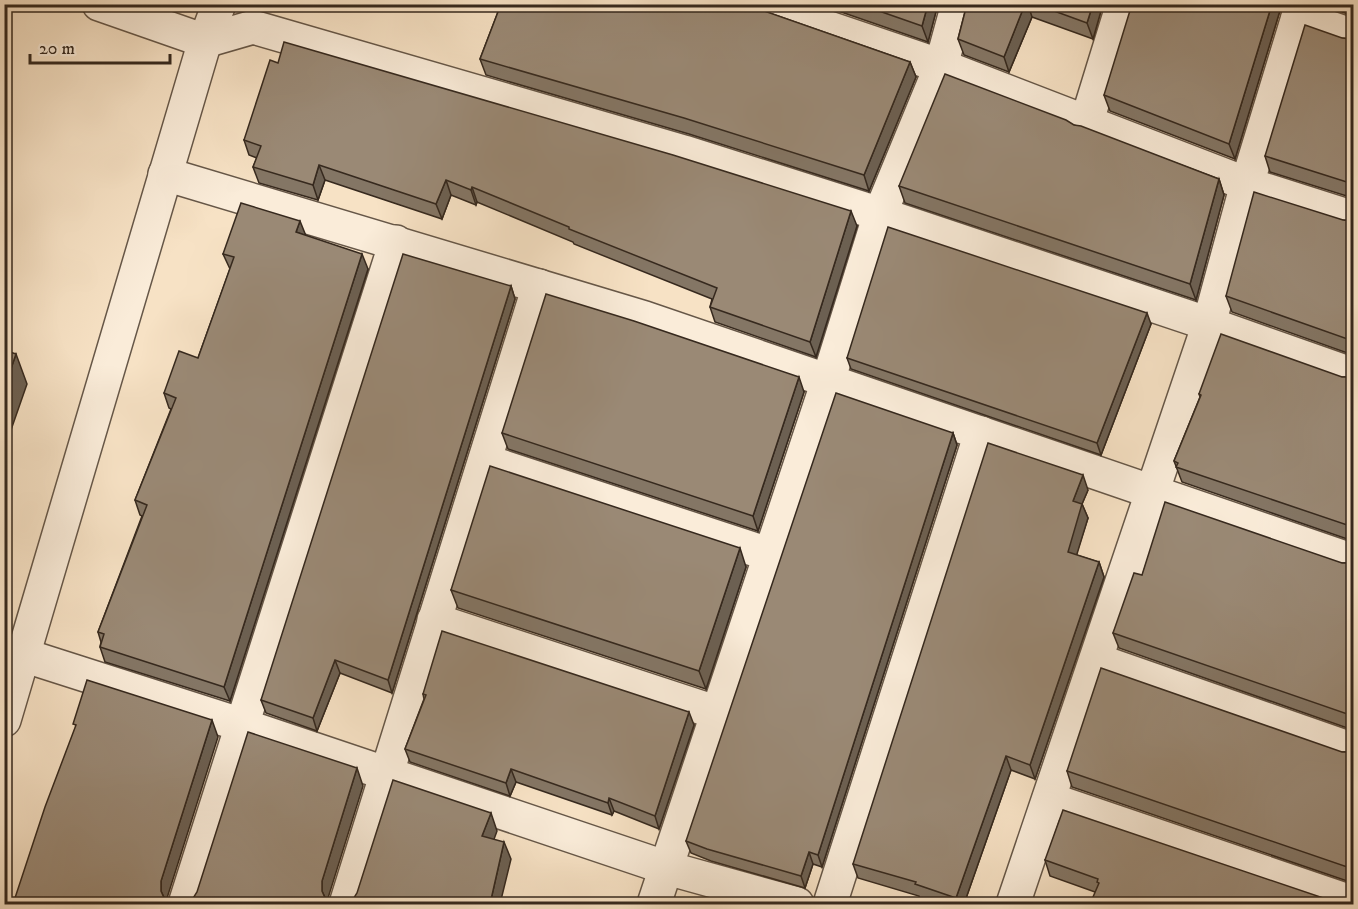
<svg xmlns="http://www.w3.org/2000/svg" width="1358" height="909" viewBox="0 0 1358 909" font-family="'IM FELL DW Pica',serif">
<style>
.lines{fill:none;stroke-linecap:round;stroke-linejoin:round}
.minor-casing{stroke:#665748;stroke-width:36}
.minor{stroke:#faecd9;stroke-width:33}
.wall{fill:#847665;stroke:#36291e;stroke-width:1.5}
.shaded-wall{fill:#6c6052;stroke:#36291e;stroke-width:1.5}
.building{fill:#9a8975;stroke:#36291e;stroke-width:1.5}
</style>
<rect width="100%" height="100%" fill="#f7e2c5"/>
<filter id="stains"><feTurbulence type="fractalNoise" baseFrequency=".00333" numOctaves="4"/><feColorMatrix values="0 0 0 0 .2 0 0 0 0 .09 0 0 0 0 .02 0 0 0 .5 -.17"/></filter>
<radialGradient id="worn" r=".72"><stop offset=".6" stop-color="#630" stop-opacity="0"/><stop offset="1" stop-color="#630" stop-opacity=".3"/></radialGradient>
<g class="lines">
<defs>
<g id="minor">
<path d="M99 4 205 41 253 27 684 152 880 214 1209 324 1354 375"/>
<path d="M758 4 941 66 1247 184 1354 218"/>
<path d="M1298 17 1354 36"/>
<path d="M1086 124 1123 4"/>
<path d="M165 174 645 318 1354 561"/>
<path d="M485 461 771 555"/>
<path d="M434 620 718 713"/>
<path d="M23 655 242 725 667 868 797 904"/>
<path d="M1096 660 1354 750"/>
<path d="M4 720 205 41 219 4"/>
<path d="M1049 799 1354 903"/>
<path d="M185 904 396 242"/>
<path d="M346 904 539 286"/>
<path d="M654 904 828 381 880 214 941 66 958 4"/>
<path d="M830 904 981 433"/>
<path d="M1013 904 1209 324 1247 184 1302 4"/>
</g>
</defs>
<!-- minor casing -->
<use href="#minor" class="minor-casing"/>
<!-- minor -->
<use href="#minor" class="minor"/>
</g>
<!-- wall -->
<g class="wall">
<path d="M486 4H744L910 62 916 77 869 191 689 134 486 75 480 59 498 12 488 7Z"/>
<path d="M818 4H938L928 42Z"/>
<path d="M967 4H1103L1093 39 1032 17 1009 72 964 55 958 39Z"/>
<path d="M1282 4 1235 159 1110 111 1104 95Z"/>
<path d="M1353 4V16L1320 4Z"/>
<path d="M1342 38 1351 39 1353 38V198L1270 172 1265 156Z"/>
<path d="M1074 125 1219 179 1224 195 1196 300 905 203 899 186Z"/>
<path d="M244 140 857 226 816 357 715 322 710 307 712 299 574 244 573 242 477 202 476 205 451 195 442 219 325 180 318 200 259 183 253 167 257 158 249 155Z"/>
<path d="M1343 220 1352 221 1353 220V355L1232 312 1226 296Z"/>
<path d="M306 236 368 269 230 701 105 662 100 647 101 642 98 632 142 516 140 515 135 500 171 409 169 408 164 393 198 358 230 269 223 254Z"/>
<path d="M511 286 515 299 392 693 340 673 317 731 266 713 261 700Z"/>
<path d="M1151 324 1101 455 851 369 847 358Z"/>
<path d="M1342 377H1353V541L1182 482 1174 461 1200 397 1199 394Z"/>
<path d="M804 392 758 531 508 449 502 433Z"/>
<path d="M953 433 957 445 822 867 813 864 805 888 711 861 691 853 686 841Z"/>
<path d="M1088 490 1082 504 1088 518 1076 555 1099 562 1104 577 1035 779 1011 770 964 904H938L920 899 919 896 858 878 853 864Z"/>
<path d="M1342 563H1353V730L1119 648 1113 633 1142 575Z"/>
<path d="M746 567 706 689 458 608 451 590Z"/>
<path d="M423 694 694 725 659 829 614 811 612 815 516 782 510 796 410 762 405 749 424 699Z"/>
<path d="M1342 752H1353V883L1072 787 1067 771Z"/>
<path d="M1045 860 1341 904 1095 892 1050 876Z"/>
</g>
<!-- shaded-wall -->
<g class="shaded-wall">
<path d="M928 4H938L928 42 922 26Z"/>
<path d="M1025 4H1028L1032 17 1009 72 1004 57Z"/>
<path d="M1093 4H1103L1093 39 1087 23Z"/>
<path d="M1272 4H1282L1235 159 1229 144Z"/>
<path d="M910 62 916 77 869 191 864 175Z"/>
<path d="M319 165 325 180 318 200 313 185Z"/>
<path d="M1219 179 1224 195 1196 300 1190 284Z"/>
<path d="M446 180 451 195 442 219 436 204Z"/>
<path d="M472 187 477 202 476 205 471 190Z"/>
<path d="M851 211 857 226 816 357 810 342Z"/>
<path d="M300 221 306 236 296 232Z"/>
<path d="M362 254 368 269 230 701 224 687Z"/>
<path d="M511 286 515 299 392 693 388 680Z"/>
<path d="M1147 313 1151 324 1101 455 1097 443Z"/>
<path d="M16 354 27 384 4 450V389Z"/>
<path d="M799 377 804 392 758 531 753 516Z"/>
<path d="M953 433 957 445 822 867 818 855Z"/>
<path d="M1083 475 1088 490 1082 504 1088 518 1073 567 1068 552 1073 501Z"/>
<path d="M740 548 746 567 706 689 699 671Z"/>
<path d="M1099 562 1104 577 1035 779 1030 765Z"/>
<path d="M335 660 340 673 317 731 313 718Z"/>
<path d="M689 712 694 725 659 829 655 816Z"/>
<path d="M212 720 218 737 167 898V904L161 891V881Z"/>
<path d="M1006 756 1011 770 964 904H958L956 898Z"/>
<path d="M357 768 363 786 328 898V904L322 891V881Z"/>
<path d="M511 769 516 782 510 796 506 783Z"/>
<path d="M609 798 614 811 612 815 608 803Z"/>
<path d="M491 813 497 831 489 853 482 836Z"/>
<path d="M504 842 511 859 500 904H490Z"/>
<path d="M809 852 813 864 805 888 801 876Z"/>
</g>
<!-- building -->
<g class="building">
<path d="M501 4H744L910 62 864 175 684 118 480 59Z"/>
<path d="M859 4H928L922 26Z"/>
<path d="M967 4H1025L1004 57 958 39Z"/>
<path d="M1035 4H1093L1087 23Z"/>
<path d="M1132 4H1272L1229 144 1104 95Z"/>
<path d="M1305 25 1342 38 1351 39 1353 38V184L1265 156Z"/>
<path d="M284 42 673 155 851 211 810 342 710 307 717 288 569 229V227L472 187 471 190 446 180 436 204 319 165 313 185 253 167 261 146 244 140 270 60 278 63Z"/>
<path d="M945 74 1066 120 1074 125 1081 126 1219 179 1190 284 899 186Z"/>
<path d="M1254 192 1343 220 1352 221 1353 220V341L1226 296Z"/>
<path d="M241 203 300 221 296 232 362 254 224 687 100 647 104 634 98 632 147 505 135 500 176 398 164 393 179 351 198 358 234 257 223 254Z"/>
<path d="M888 227 1147 313 1097 443 847 358Z"/>
<path d="M403 254 511 286 388 680 335 660 313 718 261 700Z"/>
<path d="M546 294 634 321 799 377 753 516 502 433Z"/>
<path d="M1221 334 1342 377H1353V527L1176 467 1178 463 1174 461 1201 395 1199 394Z"/>
<path d="M4 350 16 354 4 389Z"/>
<path d="M836 393 953 433 818 855 809 852 801 876 707 849 686 841Z"/>
<path d="M988 443 1083 475 1073 501 1082 504 1068 552 1099 562 1030 765 1006 756 956 898 915 884 916 882 853 864Z"/>
<path d="M490 466 740 548 699 671 451 590Z"/>
<path d="M1165 502 1342 563H1353V716L1113 633 1134 573 1142 575Z"/>
<path d="M442 631 689 712 655 816 609 798 608 803 511 769 506 783 405 749 426 695 423 694Z"/>
<path d="M1101 668 1342 752H1353V869L1067 771Z"/>
<path d="M87 680 212 720 161 881V891L165 900 172 904H175H13L45 807 76 725 73 724Z"/>
<path d="M248 732 357 768 322 881V891L326 900 334 904H336H184L192 900 197 892Z"/>
<path d="M393 780 491 813 482 836 504 842 490 904H345L352 901 357 893Z"/>
<path d="M1063 810 1341 904H1090L1099 883 1097 882 1098 879 1045 860Z"/>
</g>
<!-- margin -->
<rect width="1358" height="909" fill="none" stroke="#f7e2c5" stroke-width="24"/>
<rect x="6" y="6" width="1346" height="897" fill="none" stroke="#36291e" stroke-width="3"/>
<rect x="12" y="12" width="1334" height="885" fill="none" stroke="#36291e" stroke-width="1.5"/>
<!-- scale -->
<path d="M30 54v9h140v-9" fill="none" stroke="#36291e" stroke-width="3"/>
<text x="39" y="54" font-size="18" fill="#36291e" stroke="#faecd9" stroke-width="4.5" paint-order="stroke">20 m</text>
<rect width="100%" height="100%" filter="url(#stains)"/>
<rect width="100%" height="100%" fill="url(#worn)"/>
</svg>
